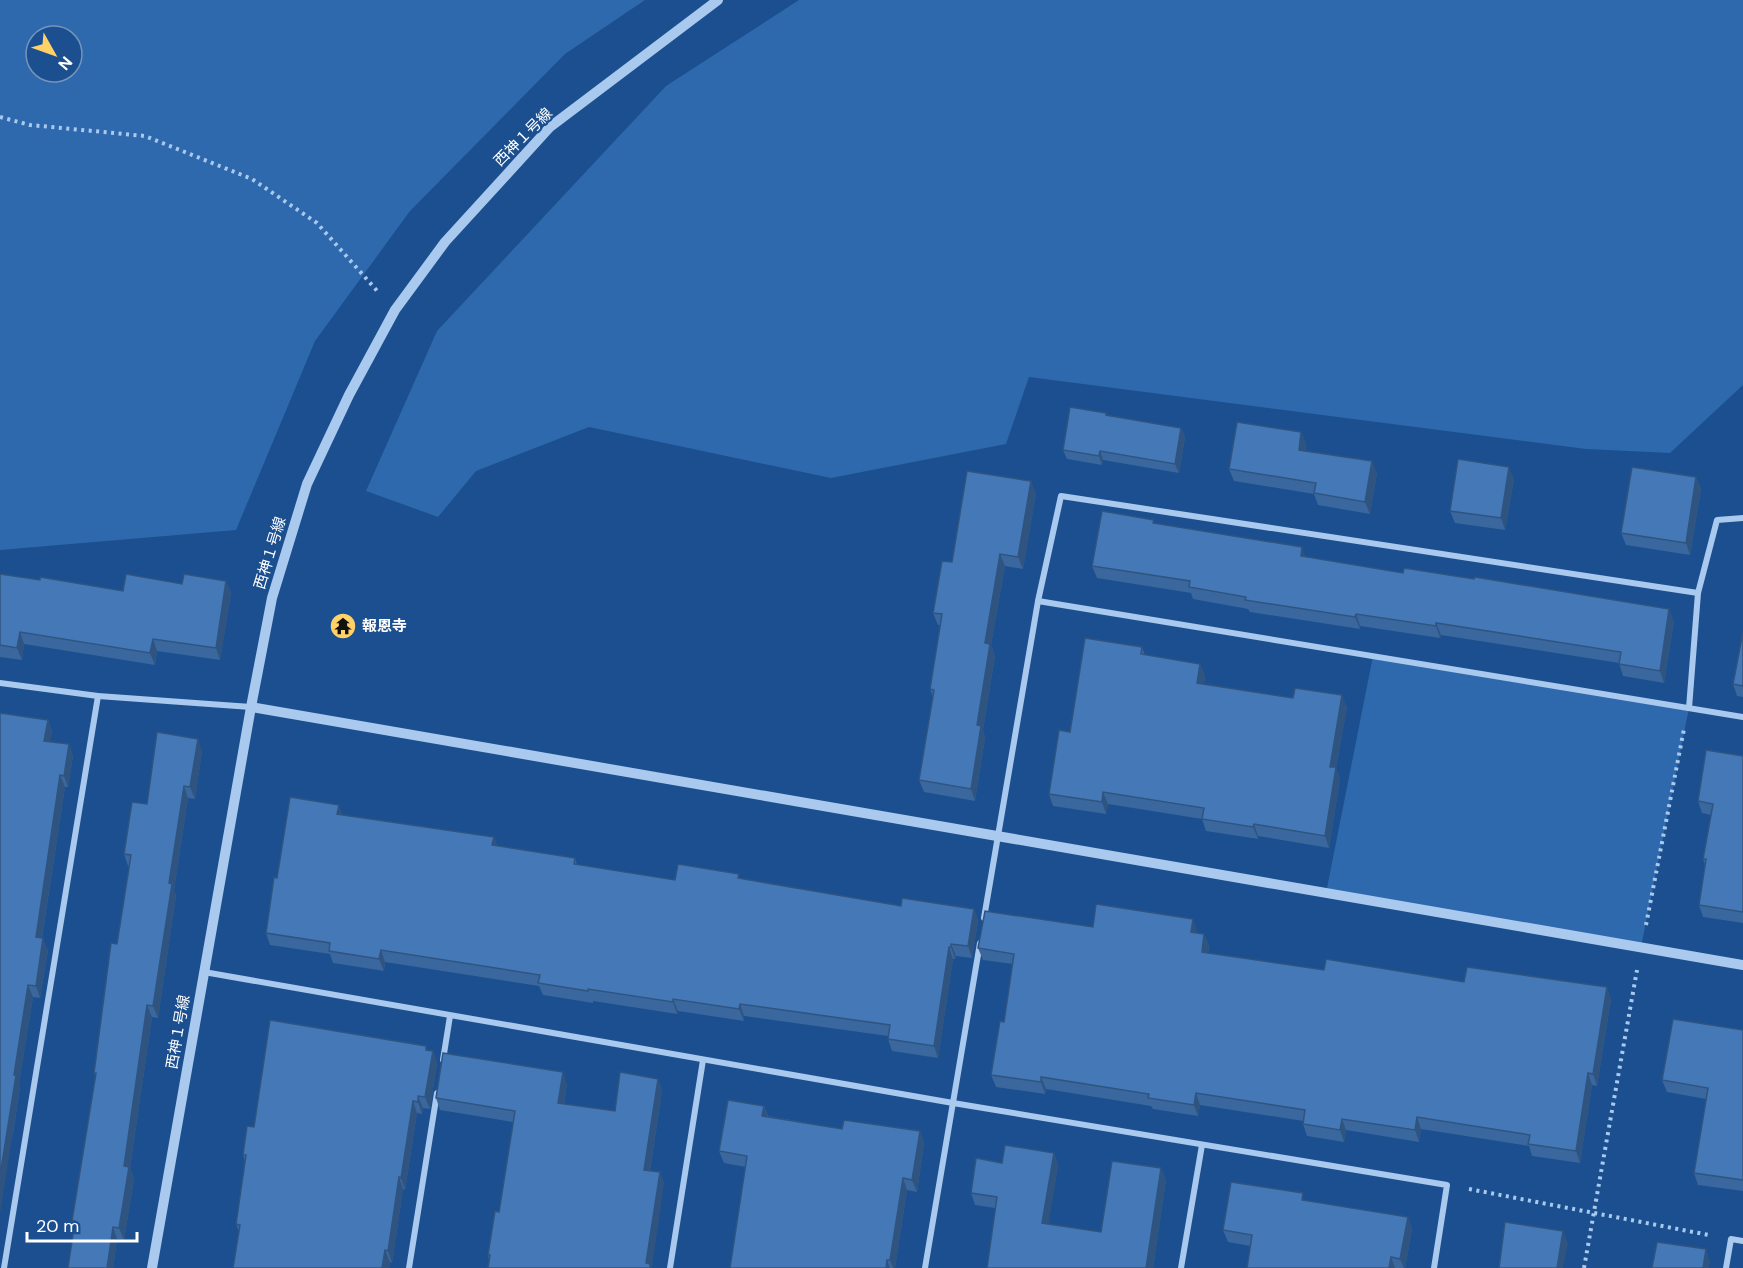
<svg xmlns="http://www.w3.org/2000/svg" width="1743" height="1268" viewBox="0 0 1743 1268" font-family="'DM Sans','Noto Sans JP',sans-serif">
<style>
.green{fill:#2e69ad;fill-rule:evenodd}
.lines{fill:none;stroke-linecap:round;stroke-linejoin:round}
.path{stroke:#a9c9ee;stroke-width:4;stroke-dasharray:3 4.5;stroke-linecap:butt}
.minor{stroke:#a9c9ee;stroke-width:6}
.tertiary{stroke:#a9c9ee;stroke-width:10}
.wall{fill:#3a679d}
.shaded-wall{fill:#305480}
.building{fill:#4478b7;stroke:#305480;stroke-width:1.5}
.labels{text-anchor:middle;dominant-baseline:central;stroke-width:4.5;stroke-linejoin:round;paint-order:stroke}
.street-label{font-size:15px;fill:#fff;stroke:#1b4f8f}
.poi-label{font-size:15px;font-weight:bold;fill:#fff;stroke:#1b4f8f;text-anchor:start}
</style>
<rect width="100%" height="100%" fill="#1b4f8f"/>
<!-- green -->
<g class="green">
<path d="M0 0H645L565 54 410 211 315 341 236 530 0 550ZM36 36H72V72H36Z"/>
<path d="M799 0H1743V385L1670 453 1586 449 1029 377 1006 444 831 478 589 427 476 471 438 517 366 491 437 331 666 86Z"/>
<path d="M1373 656 1689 708 1641 947 1326 893Z"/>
</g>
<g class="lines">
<!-- path -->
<g class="path">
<path d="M0 117 30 125 145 136 252 179 317 223 379 293"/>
<path d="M1646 925 1684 729"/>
<path d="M1469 1189 1709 1235"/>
<path d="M1584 1268 1637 970"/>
</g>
<!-- minor -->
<g class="minor">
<path d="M1038 601 1743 717"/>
<path d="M0 683 98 696 251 707"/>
<path d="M1689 708 1698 593 1717 520 1743 518"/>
<path d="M984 918 1038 601 1061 496 1698 593"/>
<path d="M204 972 953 1103 1447 1185 1434 1268"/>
<path d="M443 1060 450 1016"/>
<path d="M4 1268 98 696"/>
<path d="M409 1268 437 1093"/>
<path d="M670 1268 703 1060"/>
<path d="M925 1268 980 943"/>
<path d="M1181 1268 1202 1145"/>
<path d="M1726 1268 1731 1239 1743 1241"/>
</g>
<!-- tertiary -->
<g class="tertiary">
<path d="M251 707 1743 965"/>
<path d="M152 1268 251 707 272 598 307 484 349 395 395 310 445 242 550 127 718 0"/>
</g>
</g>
<!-- wall -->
<g class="wall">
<path d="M1106 413 1107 415 1181 428 1185 437 1179 473 1103 460 1102 465 1067 459 1063 450Z"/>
<path d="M1301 432 1306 444 1305 451 1377 473 1370 514 1318 505 1314 494 1234 481 1229 469Z"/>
<path d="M1696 477 1701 489 1690 555 1626 545 1621 533Z"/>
<path d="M1514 479 1505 530 1455 523 1450 511Z"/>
<path d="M1036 493 1023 569 1005 566 991 645 995 656 983 730 985 738 975 801 924 792 919 780 933 697 930 689 940 625H938L933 613Z"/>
<path d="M1155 524 1305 557 1674 621 1664 683 1623 676 1619 663 1441 635 1440 638 1360 626V629L1250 612 1248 609 1193 599 1191 593 1097 578 1092 566Z"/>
<path d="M0 574 40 580 123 591 182 584 226 581 231 593 220 660 157 651 155 665 24 644 22 660 0 657Z"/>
<path d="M1743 632V697L1737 696 1733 684Z"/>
<path d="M1142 647 1145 655 1200 664 1205 676 1204 684 1347 707 1336 768 1340 779 1329 848 1258 836V839L1206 831 1202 819 1108 804 1106 814 1053 806 1049 794 1070 732Z"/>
<path d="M48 720 52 732 50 742 69 744 73 756 68 787H65L42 938 48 950 40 998 33 997 19 1083 20 1087 12 1140Z"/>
<path d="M202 751 195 799 188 798 174 890 176 896 158 1018 152 1017 130 1168 134 1179 124 1240 117 1239 113 1268H68L74 1226 72 1221 96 1079 94 1073 117 944 129 866H128L124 854 147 804Z"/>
<path d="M1743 756V923L1703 917 1699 905 1705 865 1703 859 1711 815 1702 813 1698 801Z"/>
<path d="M342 815 494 837 497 846 575 858 577 865 675 880 741 879 901 906 974 909 978 921 972 958 956 956 955 959H953L938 1058 892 1051 888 1039V1036L744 1016V1021L678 1011 677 1014 593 1001V1003L543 995 539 986 385 962 384 971 333 963 330 954 270 945 266 933 277 878Z"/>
<path d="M1093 927 1197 931V933L1204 934 1209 946 1208 953 1324 970 1464 982 1611 999 1597 1086 1592 1085 1580 1163 1532 1156 1529 1146 1421 1129 1419 1142 1346 1130 1344 1142 1307 1136 1303 1124V1121L1200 1105 1198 1116 1153 1109 1151 1106 1046 1089 1045 1094 996 1087 991 1075 1004 1022 1013 964 983 960 978 948Z"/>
<path d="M1743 1030V1191L1698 1185 1694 1173 1706 1099 1667 1092 1662 1080Z"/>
<path d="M428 1051H433L437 1063 430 1109 423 1108 422 1114 417 1113 405 1190 403 1189 392 1263 390 1262 389 1268H233L239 1232 236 1224 245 1162 243 1155 254 1127Z"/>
<path d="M658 1079 662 1091 650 1171 660 1172 664 1184 489 1260 488 1255 499 1212 513 1122 440 1110 436 1098 567 1084 564 1104 615 1111Z"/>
<path d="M764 1106 768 1116 842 1129 920 1131 924 1143 917 1192 907 1190 895 1268H730L746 1167 724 1163 719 1151Z"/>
<path d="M1054 1153 1058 1165 1048 1224 1101 1232 1161 1168 1166 1180 1153 1268 995 1208 975 1205 971 1193 1002 1163Z"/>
<path d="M1305 1201 1408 1217 1412 1229 1405 1268H1247L1250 1246 1228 1242 1223 1230Z"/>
</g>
<!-- shaded-wall -->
<g class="shaded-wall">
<path d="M1181 428 1185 437 1179 473 1175 464Z"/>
<path d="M1301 432 1306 444 1303 462 1299 450Z"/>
<path d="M1100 451 1103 460 1102 465 1099 456Z"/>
<path d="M1372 461 1377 473 1370 514 1365 502Z"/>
<path d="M1509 467 1514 479 1505 530 1501 518Z"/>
<path d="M1696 477 1701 489 1690 555 1686 543Z"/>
<path d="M1031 481 1036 493 1023 569 1018 557Z"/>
<path d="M1302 547 1306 559 1301 556Z"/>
<path d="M1000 554 1005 566 991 645 995 656 983 730 985 738 975 801 971 789 985 643Z"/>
<path d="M226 581 231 593 220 660 216 648Z"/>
<path d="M1669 609 1674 621 1664 683 1660 671Z"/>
<path d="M1356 614 1360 626V629L1355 617Z"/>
<path d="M1436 623 1441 635 1440 638 1436 626Z"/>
<path d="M20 632 24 644 22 660 17 648Z"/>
<path d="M153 639 157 651 155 665 150 653Z"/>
<path d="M1200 664 1205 676 1202 695 1197 683Z"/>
<path d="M1342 695 1347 707 1336 768 1340 779 1329 848 1325 836 1330 767Z"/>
<path d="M48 720 52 732 49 753 44 741Z"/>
<path d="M198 739 202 751 195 799 190 787Z"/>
<path d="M69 744 73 756 68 787 64 776Z"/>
<path d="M60 775 65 787 40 949 36 937Z"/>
<path d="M184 786 188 798 174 890 176 896 158 1018 153 1006 169 883Z"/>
<path d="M1103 792 1108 804 1106 814 1102 802Z"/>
<path d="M339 805 343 817 337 814Z"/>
<path d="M1254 824 1258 836V839L1253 827Z"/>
<path d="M494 837 498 849 492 845Z"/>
<path d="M974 909 978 921 972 958 968 946Z"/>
<path d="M1193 919 1197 931 1195 944 1191 932Z"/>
<path d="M1204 934 1209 946 1206 963 1202 952Z"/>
<path d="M43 938 48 950 40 998 36 986Z"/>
<path d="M951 944 956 956 955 959 951 947Z"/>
<path d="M949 947 953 959 938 1058 934 1046Z"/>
<path d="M381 950 385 962 384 971 379 959Z"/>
<path d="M28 985 33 997 19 1083 20 1087 0 1214V1176L14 1075Z"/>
<path d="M1607 987 1611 999 1597 1086 1593 1074Z"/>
<path d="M673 999 678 1011 677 1014 673 1002Z"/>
<path d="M740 1004 744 1016V1021L739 1009Z"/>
<path d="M147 1005 152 1017 130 1168 134 1179 124 1240 119 1228 124 1166Z"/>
<path d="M433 1051 437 1063 430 1109 425 1097Z"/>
<path d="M563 1072 567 1084 562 1115 558 1103Z"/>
<path d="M1588 1073 1592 1085 1580 1163 1576 1151Z"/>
<path d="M1041 1077 1046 1089 1045 1094 1041 1082Z"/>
<path d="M658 1079 662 1091 648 1182 644 1170Z"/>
<path d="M1196 1093 1200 1105 1198 1116 1194 1105Z"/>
<path d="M418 1096 423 1108 422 1114 418 1102Z"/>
<path d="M413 1101 417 1113 405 1190 401 1178Z"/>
<path d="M764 1106 768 1118 762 1116Z"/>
<path d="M1417 1117 1421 1129 1419 1142 1415 1130Z"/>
<path d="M1342 1119 1346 1130 1344 1142 1340 1130Z"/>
<path d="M920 1131 924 1143 917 1192 912 1180Z"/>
<path d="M1054 1153 1058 1165 1047 1235 1042 1223Z"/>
<path d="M1161 1168 1166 1180 1153 1268H1146Z"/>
<path d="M660 1172 664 1184 652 1268H648L646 1263Z"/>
<path d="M399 1177 403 1189 392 1263 388 1251Z"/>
<path d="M903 1178 907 1190 895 1268H893L890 1260Z"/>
<path d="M1408 1217 1412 1229 1405 1268H1404L1400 1259Z"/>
<path d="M113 1227 117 1239 113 1268H107Z"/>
<path d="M1563 1231 1568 1243 1563 1268H1557Z"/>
<path d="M1706 1249 1710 1261 1709 1268H1703Z"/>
<path d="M385 1250 390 1262 389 1268H382Z"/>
<path d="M1391 1257 1395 1268H1389Z"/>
<path d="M887 1260 890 1268H886Z"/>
</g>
<!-- building -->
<g class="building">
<path d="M1070 407 1106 413V415L1181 428 1175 464 1100 451 1099 456 1063 450Z"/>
<path d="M1237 422 1301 432 1299 450 1372 461 1365 502 1314 493 1316 483 1229 469Z"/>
<path d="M1458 459 1509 467 1501 518 1450 511Z"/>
<path d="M1632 467 1696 477 1686 543 1621 533Z"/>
<path d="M967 471 1031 481 1018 557 1000 554 985 643 990 644 977 725 981 726 971 789 919 780 934 690 930 689 942 614 933 613 942 561 952 562Z"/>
<path d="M1102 511 1154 520 1153 523 1302 547 1301 556 1403 573 1404 568 1474 579 1475 577 1669 609 1660 671 1619 664 1621 652 1436 623V626L1356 614 1355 617 1245 600 1246 597 1189 587 1190 581 1092 566Z"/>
<path d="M0 574 40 580V577L123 591 126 574 182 584 184 574 226 581 216 648 153 639 150 653 20 632 17 648 0 645Z"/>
<path d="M1743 632V686L1733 684Z"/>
<path d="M1085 638 1142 647 1141 654 1200 664 1197 683 1293 698 1295 688 1342 695 1330 767H1336L1325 836 1254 824 1253 827 1202 819 1204 808 1103 792 1102 802 1049 794 1059 730 1070 732Z"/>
<path d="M0 713 48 720 44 741 69 744 64 776 60 775 36 937 43 938 36 986 28 985 14 1075H16L0 1176Z"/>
<path d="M157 732 198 739 190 787 184 786 169 883 172 884 153 1006 147 1005 124 1166 129 1167 119 1228 113 1227 107 1268H68L75 1221H72L96 1073H94L111 943 117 944 131 855 124 854 132 802 147 804Z"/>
<path d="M1706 750 1743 756V912L1699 905 1706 859H1703L1713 804 1698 801Z"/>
<path d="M290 797 339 805 337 814 494 837 492 845 575 858 574 864 675 880 678 864 739 874 738 878 901 906 902 898 974 909 968 946 951 944V947H949L934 1046 888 1039 890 1025 740 1004 739 1009 673 999V1002L588 989V991L538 983 540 975 381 950 379 959 329 951 330 943 266 933 274 877 277 878Z"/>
<path d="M1096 904 1193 919 1191 932 1204 934 1202 952 1324 970 1326 959 1464 982 1467 967 1607 987 1593 1074 1588 1073 1576 1151 1528 1144 1530 1135 1417 1117 1415 1130 1342 1119 1340 1130 1303 1124 1305 1110 1196 1093 1194 1105 1148 1098 1149 1094 1041 1077V1082L991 1075 1000 1021 1004 1022 1014 954 978 948 985 911 1093 927Z"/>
<path d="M1673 1019 1743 1030V1180L1694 1173 1708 1088 1662 1080Z"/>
<path d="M270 1020 426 1046V1050L433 1051 425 1097 418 1096V1102L413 1101 401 1178 399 1177 388 1251 385 1250 382 1268H233L240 1225 236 1224 246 1155H243L247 1126 254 1127Z"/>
<path d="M443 1053 563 1072 558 1103 615 1111 620 1072 658 1079 644 1170 660 1172 646 1263 650 1264V1268H488L490 1255H488L495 1211 499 1212 515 1111 436 1098Z"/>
<path d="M728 1100 764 1106 762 1116 842 1129 844 1120 920 1131 912 1180 903 1178 890 1260H887L886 1268H730L747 1156 719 1151Z"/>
<path d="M1005 1145 1054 1153 1042 1223 1101 1232 1112 1161 1161 1168 1146 1268H987L997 1197 971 1193 976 1158 1002 1163Z"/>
<path d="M1231 1182 1303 1193 1302 1200 1408 1217 1400 1259 1391 1257 1389 1268H1247L1252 1235 1223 1230Z"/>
<path d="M1505 1222 1563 1231 1557 1268H1499Z"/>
<path d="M1657 1242 1706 1249 1703 1268H1652Z"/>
</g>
<!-- icons -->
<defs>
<symbol id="temple-disc" viewBox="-11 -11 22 22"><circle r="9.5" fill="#ffd166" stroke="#1b4f8f"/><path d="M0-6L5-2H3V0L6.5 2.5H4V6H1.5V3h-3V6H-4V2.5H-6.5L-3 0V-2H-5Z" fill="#111"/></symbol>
</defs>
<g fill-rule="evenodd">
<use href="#temple-disc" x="328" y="611" width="30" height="30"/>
</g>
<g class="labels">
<!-- street labels -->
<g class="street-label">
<text transform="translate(523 137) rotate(-45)">西神１号線</text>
<text transform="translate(270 553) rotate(-73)">西神１号線</text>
<text transform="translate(178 1032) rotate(-80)">西神１号線</text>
</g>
<!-- poi labels -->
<g class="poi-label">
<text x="362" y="626">報恩寺</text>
</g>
</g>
<!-- north arrow -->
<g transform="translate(54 54) rotate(130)"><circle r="28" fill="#1b4f8f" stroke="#7695bc" stroke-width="1.5"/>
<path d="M0-4.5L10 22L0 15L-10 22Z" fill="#ffd166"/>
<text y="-9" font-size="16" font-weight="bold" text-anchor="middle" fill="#ffffff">N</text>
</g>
<!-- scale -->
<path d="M27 1232v9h110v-9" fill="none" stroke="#ffffff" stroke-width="3"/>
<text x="36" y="1232" font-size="18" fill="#ffffff" stroke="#1b4f8f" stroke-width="4.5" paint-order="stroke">20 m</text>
</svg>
